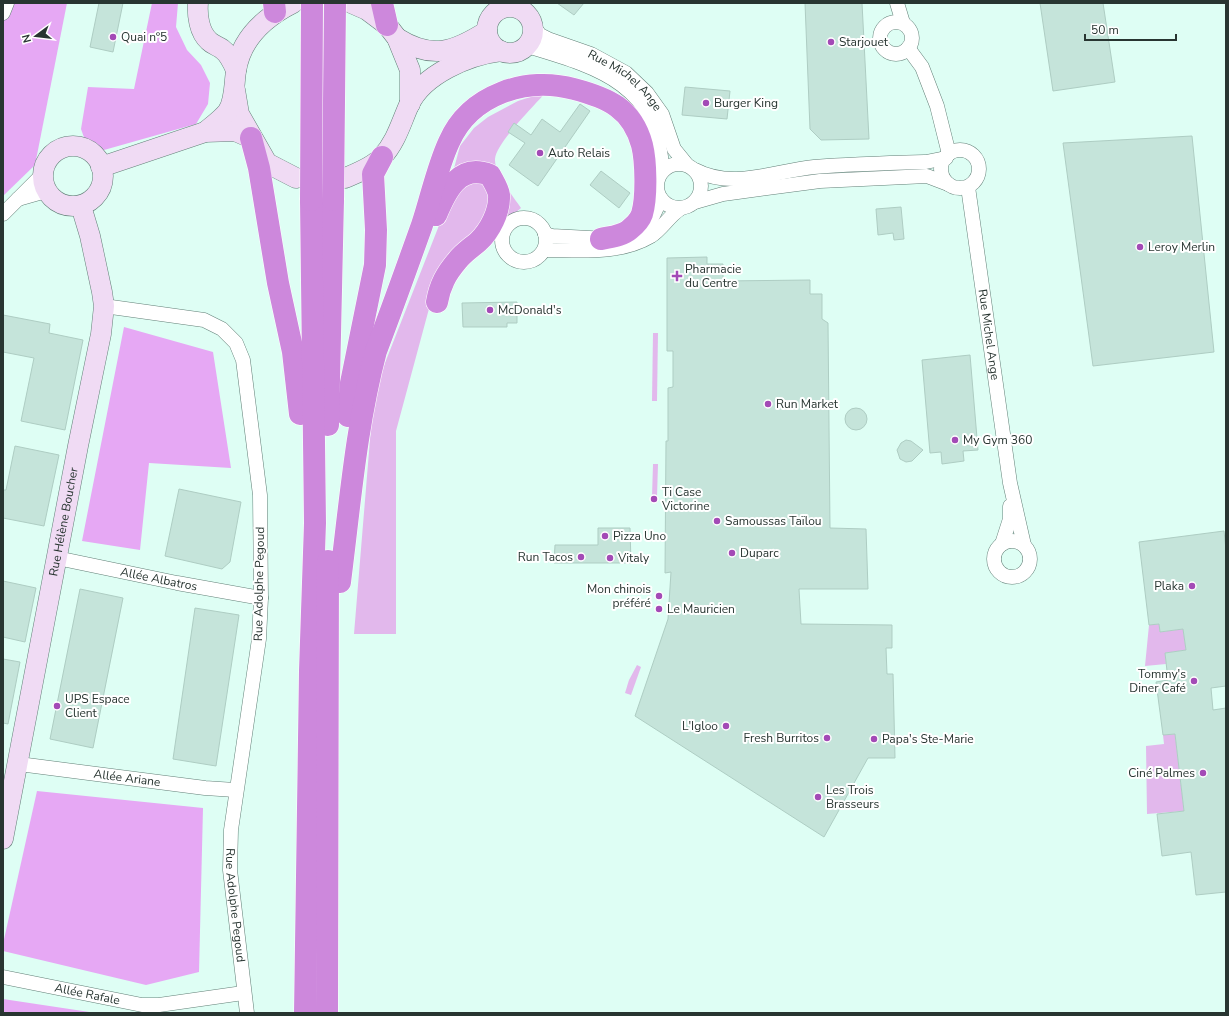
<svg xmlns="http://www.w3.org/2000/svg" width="1229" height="1016" viewBox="0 0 1229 1016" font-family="'Nunito Sans',sans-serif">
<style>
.green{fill:#e2b8ec}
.forest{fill:#e6a8f4}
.building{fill:#c5e4da;stroke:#aecdc3}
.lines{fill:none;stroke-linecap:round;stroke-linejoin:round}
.street-casing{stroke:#638078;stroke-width:15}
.secondary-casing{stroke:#638078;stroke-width:21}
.highway-casing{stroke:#fff;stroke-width:23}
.street{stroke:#fff;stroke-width:14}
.secondary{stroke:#f0dbf4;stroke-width:20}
.highway{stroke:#cd88dc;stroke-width:22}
.highway-bridge-casing{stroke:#fff;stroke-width:23;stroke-linecap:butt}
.highway-bridge{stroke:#cd88dc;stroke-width:22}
.poi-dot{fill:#a34ab6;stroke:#fff;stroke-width:1.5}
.labels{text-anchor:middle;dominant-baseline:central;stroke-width:4;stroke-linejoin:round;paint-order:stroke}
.poi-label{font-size:12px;fill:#283531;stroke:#fff;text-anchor:start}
.street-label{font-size:12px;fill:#283531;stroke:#fff}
</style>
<rect width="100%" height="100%" fill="#defef4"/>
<!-- green -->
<g class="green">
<path d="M546 92C535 105 496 143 495 159 494 173 513 196 521 208L437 279 396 431V634H354L374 391 438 228 460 146 474 128 488 117 518 101Z"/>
<path d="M653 333H658L657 401H652Z"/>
<path d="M653 464H658L657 496H652Z"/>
<path d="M1159 624 1160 632 1183 629 1186 650 1165 653 1166 664 1145 666 1149 625Z"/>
<path d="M637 665 641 667 631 695 625 693 629 680Z"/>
<path d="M1175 734 1184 811 1147 814 1146 746 1164 744 1163 735Z"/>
</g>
<!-- forest -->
<g class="forest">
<path d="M3 3H67L35 165 3 196Z"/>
<path d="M152 3H178L176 27 187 50 201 65 210 83 208 104 196 124 104 150 86 143 81 129 88 87 134 89Z"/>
<path d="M124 327 213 352 231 468 149 463 140 550 82 541Z"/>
<path d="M37 791 203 808 199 972 146 985 3 951V944Z"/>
<path d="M3 999 96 1013H3Z"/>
</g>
<!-- building -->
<g class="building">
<path d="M99 3H123L113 52 90 47Z"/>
<path d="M557 3H584L574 15Z"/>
<path d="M805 3H862L869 139 821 140 810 129Z"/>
<path d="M1040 3H1103L1115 82 1053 91Z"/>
<path d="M685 87 730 91 727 119 682 115Z"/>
<path d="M580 104 590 111 538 186 509 165 525 143 508 132 514 123 531 135 542 119 560 132Z"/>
<path d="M1192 136 1214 352 1093 366 1063 143Z"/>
<path d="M601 171 630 193 619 208 590 185Z"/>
<path d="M901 207 904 239 894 240 893 233 878 235 876 209Z"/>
<path d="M707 257V264H723V281L810 280V294H822V319L828 323 830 528 866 529 868 589H799L801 624 892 625V648H886L887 674H893L895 758H868L824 837 635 716 668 619 671 572 665 573 666 441H668V388L673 387V351H667V258Z"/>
<path d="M517 302V323H507V327H463L462 303Z"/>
<path d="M3 315 50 324 49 333 83 340 65 430 21 421 34 358 3 352Z"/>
<path d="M970 355 978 450 963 451 964 461 942 464 941 452 930 453 922 360Z"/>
<circle cx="856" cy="419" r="11"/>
<path d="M906 440 911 441 923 450 912 461 906 462 900 459 897 450 901 443Z"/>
<path d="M15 446 59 455 44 526 3 518V490H6Z"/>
<path d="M179 489 241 502 230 562 222 569 165 556Z"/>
<path d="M598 528H630L631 563H554L555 545H598Z"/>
<path d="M1224 531 1226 550V686L1211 688 1213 710 1226 708V892L1196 895 1191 852 1162 856 1157 814 1184 811 1175 734 1163 735 1156 682 1168 680 1165 653 1186 650 1183 629 1160 632 1159 624 1149 625 1139 542Z"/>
<path d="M3 581 36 588 25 642 3 637Z"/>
<path d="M80 589 123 598 93 748 50 739Z"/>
<path d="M195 608 239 615 216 766 173 759Z"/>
<path d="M3 659 20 662 8 724 3 723Z"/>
</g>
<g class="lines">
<defs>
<g id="street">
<path d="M897 3 903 23"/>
<path d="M3 13 7 3"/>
<circle cx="896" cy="38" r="16"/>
<path id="s1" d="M534 27 540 35 548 39 591 54 626 73 647 93 662 114 674 149 687 165"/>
<path d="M527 46C597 67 660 84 662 171"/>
<path d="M908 48 922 67 937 106 949 154"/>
<circle cx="960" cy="169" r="19"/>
<circle cx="679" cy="186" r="22"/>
<path d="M695 170C733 190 774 171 814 167 851 164 889 163 926 162L946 158"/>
<path id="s2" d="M968 187 1010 483 1024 545"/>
<path d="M18 199 46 191"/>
<path d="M695 202 723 194 820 181 927 176 948 184"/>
<path d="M3 214 43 174"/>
<circle cx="524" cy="240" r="22"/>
<path d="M641 231 650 222 661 199"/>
<path d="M545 234 552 236 608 239"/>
<path d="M544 250C580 250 619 255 651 236 662 229 669 216 680 209"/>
<path id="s3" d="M104 306 204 320 222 329 236 343 243 360 260 495 261 598 259 639 231 830 230 870 247 1013"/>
<circle cx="1012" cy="559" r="18"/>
<path d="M1002 544 1010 519V506"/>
<path id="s4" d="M57 558 177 583 261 598"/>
<path id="s5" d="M19 764 205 788 235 790"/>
<path id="s6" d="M3 977 142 1005H159L243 993"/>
</g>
<g id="secondary">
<path d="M198 3C197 15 199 32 209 41 213 45 218 46 222 49 229 54 233 63 236 70"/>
<path d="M351 3 367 10 387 25 397 38 410 70V104"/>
<circle cx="510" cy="30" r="23"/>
<path d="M397 38C432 60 454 52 487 31"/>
<path d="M235 90 239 114 267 163 296 178"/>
<path d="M205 132C212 126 223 118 228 111 235 100 234 84 236 71 241 38 265 17 293 3"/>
<circle cx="73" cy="176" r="30"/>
<path d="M101 167 205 132 235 131 251 138"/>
<path d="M345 178C357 173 373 167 382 157 396 142 401 123 409 105 423 74 469 55 501 51"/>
<path id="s7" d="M3 839 78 446 101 334 104 306 102 292 90 236 81 206"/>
</g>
<g id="highway">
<path d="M274 3 275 12"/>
<path d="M382 3 387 25"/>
<path d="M251 138 259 168 278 283 293 352 300 414"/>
<path d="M436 215C446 191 459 163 490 175 493 181 498 188 499 195 500 211 490 231 478 242 471 248 463 253 457 261 446 274 440 285 437 302"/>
<path d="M348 416 351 383 375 265 376 230 373 174 382 157"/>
<path d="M328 425 333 200"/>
<path d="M340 582C350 504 356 426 376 351 392 309 407 267 422 225 431 198 437 168 449 142 470 94 527 76 574 89 608 98 632 108 642 145 646 161 647 197 642 214 640 220 634 226 629 230 622 236 609 237 601 239"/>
<path d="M305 1013 310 671 315 523 311 200"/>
<path d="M327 1013 328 561"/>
</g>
</defs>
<!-- street casing -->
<use href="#street" class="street-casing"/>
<!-- secondary casing -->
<use href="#secondary" class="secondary-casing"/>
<!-- highway casing -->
<use href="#highway" class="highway-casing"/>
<!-- street -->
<use href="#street" class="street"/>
<!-- secondary -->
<use href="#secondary" class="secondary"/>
<!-- highway -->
<use href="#highway" class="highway"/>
<defs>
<g id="highway-bridge">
<path d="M311 200 312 3"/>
<path d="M333 200 335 3"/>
</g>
</defs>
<!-- highway-bridge casing -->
<use href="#highway-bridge" class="highway-bridge-casing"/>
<!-- highway-bridge -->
<use href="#highway-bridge" class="highway-bridge"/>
</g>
<!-- markers -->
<g class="poi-dot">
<circle cx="113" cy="37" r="4"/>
<circle cx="831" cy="42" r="4"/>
<circle cx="706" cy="103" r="4"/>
<circle cx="540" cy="153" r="4"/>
<circle cx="1140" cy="247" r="4"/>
<path d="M675 270h4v4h4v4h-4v4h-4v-4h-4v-4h4z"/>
<circle cx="490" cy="310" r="4"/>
<circle cx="768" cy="404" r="4"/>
<circle cx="955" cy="440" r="4"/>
<circle cx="654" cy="499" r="4"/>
<circle cx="717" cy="521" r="4"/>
<circle cx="605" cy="536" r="4"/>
<circle cx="732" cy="553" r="4"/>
<circle cx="581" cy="557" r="4"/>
<circle cx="610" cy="558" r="4"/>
<circle cx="1192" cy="586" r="4"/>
<circle cx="659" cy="596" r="4"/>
<circle cx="659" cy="609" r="4"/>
<circle cx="1194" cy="681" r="4"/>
<circle cx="57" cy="706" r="4"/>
<circle cx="726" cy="726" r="4"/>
<circle cx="827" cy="738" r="4"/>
<circle cx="874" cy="739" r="4"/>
<circle cx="1203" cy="773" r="4"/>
<circle cx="818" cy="797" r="4"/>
</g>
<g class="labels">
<!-- poi labels -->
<g class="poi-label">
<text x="121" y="37">Quai n°5</text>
<text x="839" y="42">Starjouet</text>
<text x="714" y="103">Burger King</text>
<text x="548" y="153">Auto Relais</text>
<text x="1148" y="247">Leroy Merlin</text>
<text x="685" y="269">Pharmacie<tspan x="685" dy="14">du Centre</tspan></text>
<text x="498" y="310">McDonald's</text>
<text x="776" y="404">Run Market</text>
<text x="963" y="440">My Gym 360</text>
<text x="662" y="492">Ti Case<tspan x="662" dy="14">Victorine</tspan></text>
<text x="725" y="521">Samoussas Taïlou</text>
<text x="613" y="536">Pizza Uno</text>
<text x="740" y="553">Duparc</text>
<text x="573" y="557" text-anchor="end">Run Tacos</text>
<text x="618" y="558">Vitaly</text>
<text x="1184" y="586" text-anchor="end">Plaka</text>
<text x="651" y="589" text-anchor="end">Mon chinois<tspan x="651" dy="14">préféré</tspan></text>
<text x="667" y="609">Le Mauricien</text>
<text x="1186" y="674" text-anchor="end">Tommy's<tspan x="1186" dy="14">Diner Café</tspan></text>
<text x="65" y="699">UPS Espace<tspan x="65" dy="14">Client</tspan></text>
<text x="718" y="726" text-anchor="end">L'Igloo</text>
<text x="819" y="738" text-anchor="end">Fresh Burritos</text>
<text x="882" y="739">Papa's Ste-Marie</text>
<text x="1195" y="773" text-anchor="end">Ciné Palmes</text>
<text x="826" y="790">Les Trois<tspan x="826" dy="14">Brasseurs</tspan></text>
</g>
<!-- street labels -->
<g class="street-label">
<text stroke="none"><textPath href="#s1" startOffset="108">Rue Michel Ange</textPath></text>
<text stroke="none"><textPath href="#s2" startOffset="149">Rue Michel Ange</textPath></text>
<text stroke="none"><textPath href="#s7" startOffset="323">Rue Hélène Boucher</textPath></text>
<text stroke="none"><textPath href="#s4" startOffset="104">Allée Albatros</textPath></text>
<text transform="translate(259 584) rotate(-89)">Rue Adolphe Pegoud</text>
<text stroke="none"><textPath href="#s5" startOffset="109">Allée Ariane</textPath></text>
<text stroke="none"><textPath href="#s3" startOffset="708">Rue Adolphe Pegoud</textPath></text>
<text stroke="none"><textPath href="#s6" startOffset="86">Allée Rafale</textPath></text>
</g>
</g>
<!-- border -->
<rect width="1229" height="1016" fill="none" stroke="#283531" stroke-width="8"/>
<!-- north arrow -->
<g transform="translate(36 36) rotate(255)" stroke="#ffffff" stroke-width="3" paint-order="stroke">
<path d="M0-3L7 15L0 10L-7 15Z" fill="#283531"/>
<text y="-6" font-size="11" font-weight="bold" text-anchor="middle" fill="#283531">N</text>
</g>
<!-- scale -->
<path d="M1085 34v6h91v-6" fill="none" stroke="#283531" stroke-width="2"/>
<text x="1091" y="34" font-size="12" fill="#283531" stroke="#ffffff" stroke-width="3" paint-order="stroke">50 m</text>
</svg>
